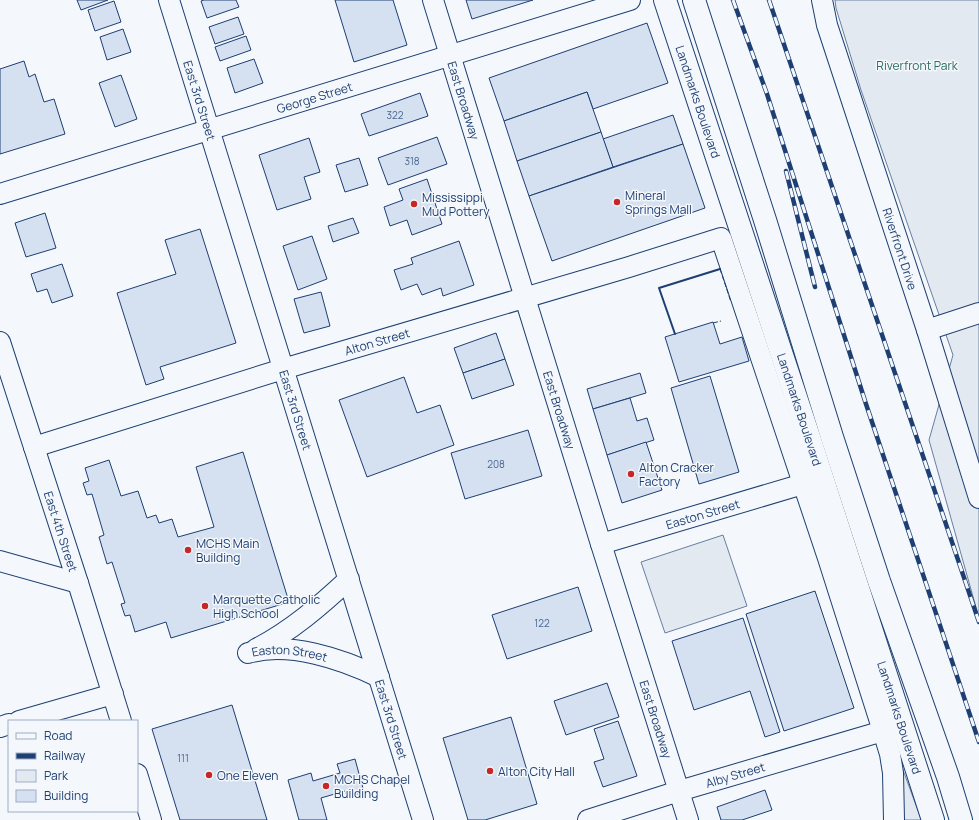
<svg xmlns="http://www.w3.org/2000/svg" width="979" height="820" viewBox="0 0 979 820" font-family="Manrope,sans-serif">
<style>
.green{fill:#e3e9f0;stroke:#687fa3}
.building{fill:#d5e0f0;stroke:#1d3f73}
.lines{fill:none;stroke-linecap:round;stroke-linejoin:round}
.minor-casing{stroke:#1d3f73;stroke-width:22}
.highway-casing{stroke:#1d3f73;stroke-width:24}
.minor{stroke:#f4f7fb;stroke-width:20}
.highway{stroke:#f4f7fb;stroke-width:22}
.rail-casing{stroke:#1d3f73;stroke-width:4.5}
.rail{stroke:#f4f7fb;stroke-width:3;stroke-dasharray:9;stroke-linecap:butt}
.fence{stroke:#1d3f73;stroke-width:1;stroke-dasharray:5 2;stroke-linecap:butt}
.wall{stroke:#1d3f73;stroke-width:2}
.poi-dot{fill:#c62828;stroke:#f4f7fb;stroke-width:1.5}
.labels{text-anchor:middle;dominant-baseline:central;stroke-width:3;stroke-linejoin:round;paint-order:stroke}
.number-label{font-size:10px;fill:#4b6792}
.park-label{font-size:12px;fill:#2c6c60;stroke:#f4f7fb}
.street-label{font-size:12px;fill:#1d3f73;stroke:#f4f7fb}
.poi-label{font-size:12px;fill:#1d3f73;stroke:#f4f7fb;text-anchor:start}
</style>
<rect width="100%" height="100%" fill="#f4f7fb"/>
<!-- green -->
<g class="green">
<path d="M835 0H979V618L929 440 953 355 861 90 836 8Z"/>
<path d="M723 535 747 606 665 633 641 562Z"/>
<path d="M900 762 920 816 922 820H901Z"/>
</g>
<!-- building -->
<g class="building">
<path d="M77 0H108L81 10Z"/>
<path d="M204 0H236L239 7 207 18 201 1Z"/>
<path d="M335 0H393L407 45 354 62Z"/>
<path d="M466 0H533L472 19Z"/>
<path d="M114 1 121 22 95 31 88 10Z"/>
<path d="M238 17 244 34 215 44 209 27Z"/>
<path d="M647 23 668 83 593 109 587 92 504 121 489 78Z"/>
<path d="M123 29 131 52 107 60 100 37Z"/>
<path d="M246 36 251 50 220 61 215 47Z"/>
<path d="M254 59 263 83 235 93 227 68Z"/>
<path d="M24 61 29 77 35 74 44 102 54 99 65 134 0 154V69Z"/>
<path d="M121 75 137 119 115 127 99 83Z"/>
<path d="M587 92 601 132 517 161 504 121Z"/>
<path d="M420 93 428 116 369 136 361 114Z"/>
<path d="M673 115 683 144 613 167 603 139Z"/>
<path d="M601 132 613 167 529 196 517 161Z"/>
<path d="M437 137 447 164 388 185 378 158Z"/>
<path d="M309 138 320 172 304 177 311 199 277 210 259 155Z"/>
<path d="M683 144 705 208 552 261 529 196Z"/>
<path d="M359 158 368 185 345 192 336 165Z"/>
<path d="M427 179 442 224 412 235 407 220 390 226 384 207 403 200 399 189Z"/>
<path d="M45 213 56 248 26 257 15 223Z"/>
<path d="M353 218 359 233 333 242 328 226Z"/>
<path d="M200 229 236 343 160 367 164 379 146 385 117 293 176 274 165 240Z"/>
<path d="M312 236 327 279 298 290 283 246Z"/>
<path d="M459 241 474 285 443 296 441 288 422 295 417 284 401 290 394 270 413 264 411 258Z"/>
<path d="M62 264 73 296 52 303 47 289 37 292 31 274Z"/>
<path d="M321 292 330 326 304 333 294 299Z"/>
<path d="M713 322 720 344 742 337 749 361 679 382 665 337Z"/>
<path d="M496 333 505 359 463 373 454 348Z"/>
<path d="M505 359 514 385 472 399 463 373Z"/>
<path d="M640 373 646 393 593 409 587 389Z"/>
<path d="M710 376 739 472 699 484 671 388Z"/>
<path d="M404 377 417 413 440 405 454 445 367 477 339 400Z"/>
<path d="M630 398 637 421 647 418 654 440 607 455 593 409Z"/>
<path d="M528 430 542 476 465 499 451 453Z"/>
<path d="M646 442 662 490 622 503 607 455Z"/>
<path d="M243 452 289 602 171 638 166 622 135 632 130 615 125 616 121 604 125 603 112 562 107 564 99 537 104 535 92 494 87 495 83 483 89 481 85 468 109 460 121 496 138 491 147 518 156 515 159 523 172 519 178 537 214 527 196 467Z"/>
<path d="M578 587 592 631 507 659 492 615Z"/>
<path d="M815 591 854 708 784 731 746 614Z"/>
<path d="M743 618 780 732 765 737 750 691 694 710 672 641Z"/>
<path d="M607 683 619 717 566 735 554 701Z"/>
<path d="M232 705 267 820H180L152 729Z"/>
<path d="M511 717 537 804 485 820H468L443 738Z"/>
<path d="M618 721 637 776 603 787 594 762 604 759 594 729Z"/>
<path d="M355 759 364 792 347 797 345 791 321 798 327 820H299L288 780 311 773 313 781 340 773 337 764Z"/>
<path d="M765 790 772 810 742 820H721L717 807Z"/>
</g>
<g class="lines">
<defs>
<g id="minor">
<path id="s1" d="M169 0 423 820"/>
<path id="s2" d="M433 0 601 544 688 820"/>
<path id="s3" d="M822 0 827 25 927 330 979 498"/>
<path id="s4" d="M0 194 630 0"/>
<path d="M927 330 979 313"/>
<path id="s5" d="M0 342 78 583 121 721"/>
<path id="s6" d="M34 447 283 369 629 267 721 238 828 558 883 731 890 754 893 773 894 820"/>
<path id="s7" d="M601 544 803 484"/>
<path d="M0 561 78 583"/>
<path d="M256 649C291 631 320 606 349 579"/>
<path id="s8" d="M248 653C289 641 342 659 379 677"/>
<path d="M19 721 113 694"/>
<path d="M0 727 9 724"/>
<path d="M137 774 151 820"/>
<path id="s9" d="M588 820 679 791 883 731"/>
</g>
<g id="highway">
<path id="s10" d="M665 0 812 446 933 820"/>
<path d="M694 0 765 220 832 437 879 581 948 777 961 820"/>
</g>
</defs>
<!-- minor casing -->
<use href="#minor" class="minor-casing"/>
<!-- highway casing -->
<use href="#highway" class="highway-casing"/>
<!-- minor -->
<use href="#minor" class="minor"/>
<!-- highway -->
<use href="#highway" class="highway"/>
<defs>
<g id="rail">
<path d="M733 0 767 94 866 404 979 742"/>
<path d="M769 0 979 622"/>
<path d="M786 171 815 287"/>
</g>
</defs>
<!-- rail casing -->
<use href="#rail" class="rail-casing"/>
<!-- rail -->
<use href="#rail" class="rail"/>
<!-- fence -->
<g class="fence">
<path d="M720 269 731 302"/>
<path d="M713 323 721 321"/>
</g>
<!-- wall -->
<path class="wall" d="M675 334 659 288 720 269"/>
</g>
<!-- markers -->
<g class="poi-dot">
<circle cx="617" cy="202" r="4"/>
<circle cx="414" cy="204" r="4"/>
<circle cx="631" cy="474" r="4"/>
<circle cx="188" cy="550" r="4"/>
<circle cx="205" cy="606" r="4"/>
<circle cx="490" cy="771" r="4"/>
<circle cx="209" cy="775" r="4"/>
<circle cx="326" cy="786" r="4"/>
</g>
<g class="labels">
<!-- number labels -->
<g class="number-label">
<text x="395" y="115">322</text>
<text x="412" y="161">318</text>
<text x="496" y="464">208</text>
<text x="542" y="623">122</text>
<text x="183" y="758">111</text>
</g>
<!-- park labels -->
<g class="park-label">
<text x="917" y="65">Riverfront Park</text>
</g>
<!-- street labels -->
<g class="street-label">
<text stroke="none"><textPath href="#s4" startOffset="329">George Street</textPath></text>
<text stroke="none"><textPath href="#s1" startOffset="105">East 3rd Street</textPath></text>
<text stroke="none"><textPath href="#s2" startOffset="105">East Broadway</textPath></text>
<text stroke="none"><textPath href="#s10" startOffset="107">Landmarks Boulevard</textPath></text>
<text stroke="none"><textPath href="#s3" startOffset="261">Riverfront Drive</textPath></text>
<text stroke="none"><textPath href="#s6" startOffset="359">Alton Street</textPath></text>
<text stroke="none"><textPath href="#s1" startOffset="429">East 3rd Street</textPath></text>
<text stroke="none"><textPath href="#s2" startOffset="429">East Broadway</textPath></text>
<text stroke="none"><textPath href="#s10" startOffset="431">Landmarks Boulevard</textPath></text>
<text stroke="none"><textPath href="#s7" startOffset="106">Easton Street</textPath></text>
<text stroke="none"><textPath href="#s5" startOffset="199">East 4th Street</textPath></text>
<text stroke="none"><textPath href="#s8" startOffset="42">Easton Street</textPath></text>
<text stroke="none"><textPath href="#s10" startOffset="755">Landmarks Boulevard</textPath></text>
<text stroke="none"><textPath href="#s1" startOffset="753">East 3rd Street</textPath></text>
<text stroke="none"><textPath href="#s2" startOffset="753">East Broadway</textPath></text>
<text stroke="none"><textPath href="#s9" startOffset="154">Alby Street</textPath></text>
</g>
<!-- poi labels -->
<g class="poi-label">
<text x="625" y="195">Mineral<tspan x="625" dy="14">Springs Mall</tspan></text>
<text x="422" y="197">Mississippi<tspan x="422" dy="14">Mud Pottery</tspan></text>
<text x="639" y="467">Alton Cracker<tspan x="639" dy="14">Factory</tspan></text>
<text x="196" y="543">MCHS Main<tspan x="196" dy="14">Building</tspan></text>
<text x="213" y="599">Marquette Catholic<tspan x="213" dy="14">High School</tspan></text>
<text x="498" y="771">Alton City Hall</text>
<text x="217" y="775">One Eleven</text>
<text x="334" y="779">MCHS Chapel<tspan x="334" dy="14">Building</tspan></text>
</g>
</g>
<!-- legend -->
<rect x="8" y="720" width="130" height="92" fill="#f4f7fb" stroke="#9eadc5"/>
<rect x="16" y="733" width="20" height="6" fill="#f4f7fb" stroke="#9eadc5"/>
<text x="44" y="740" font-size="12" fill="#1d3f73">Road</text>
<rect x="16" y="753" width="20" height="6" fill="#1d3f73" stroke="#9eadc5"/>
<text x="44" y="760" font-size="12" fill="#1d3f73">Railway</text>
<rect x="16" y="770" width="20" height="12" fill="#e3e9f0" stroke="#9eadc5"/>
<text x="44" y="780" font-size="12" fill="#1d3f73">Park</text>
<rect x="16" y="790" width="20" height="12" fill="#d5e0f0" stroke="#9eadc5"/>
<text x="44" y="800" font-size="12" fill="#1d3f73">Building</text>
</svg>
